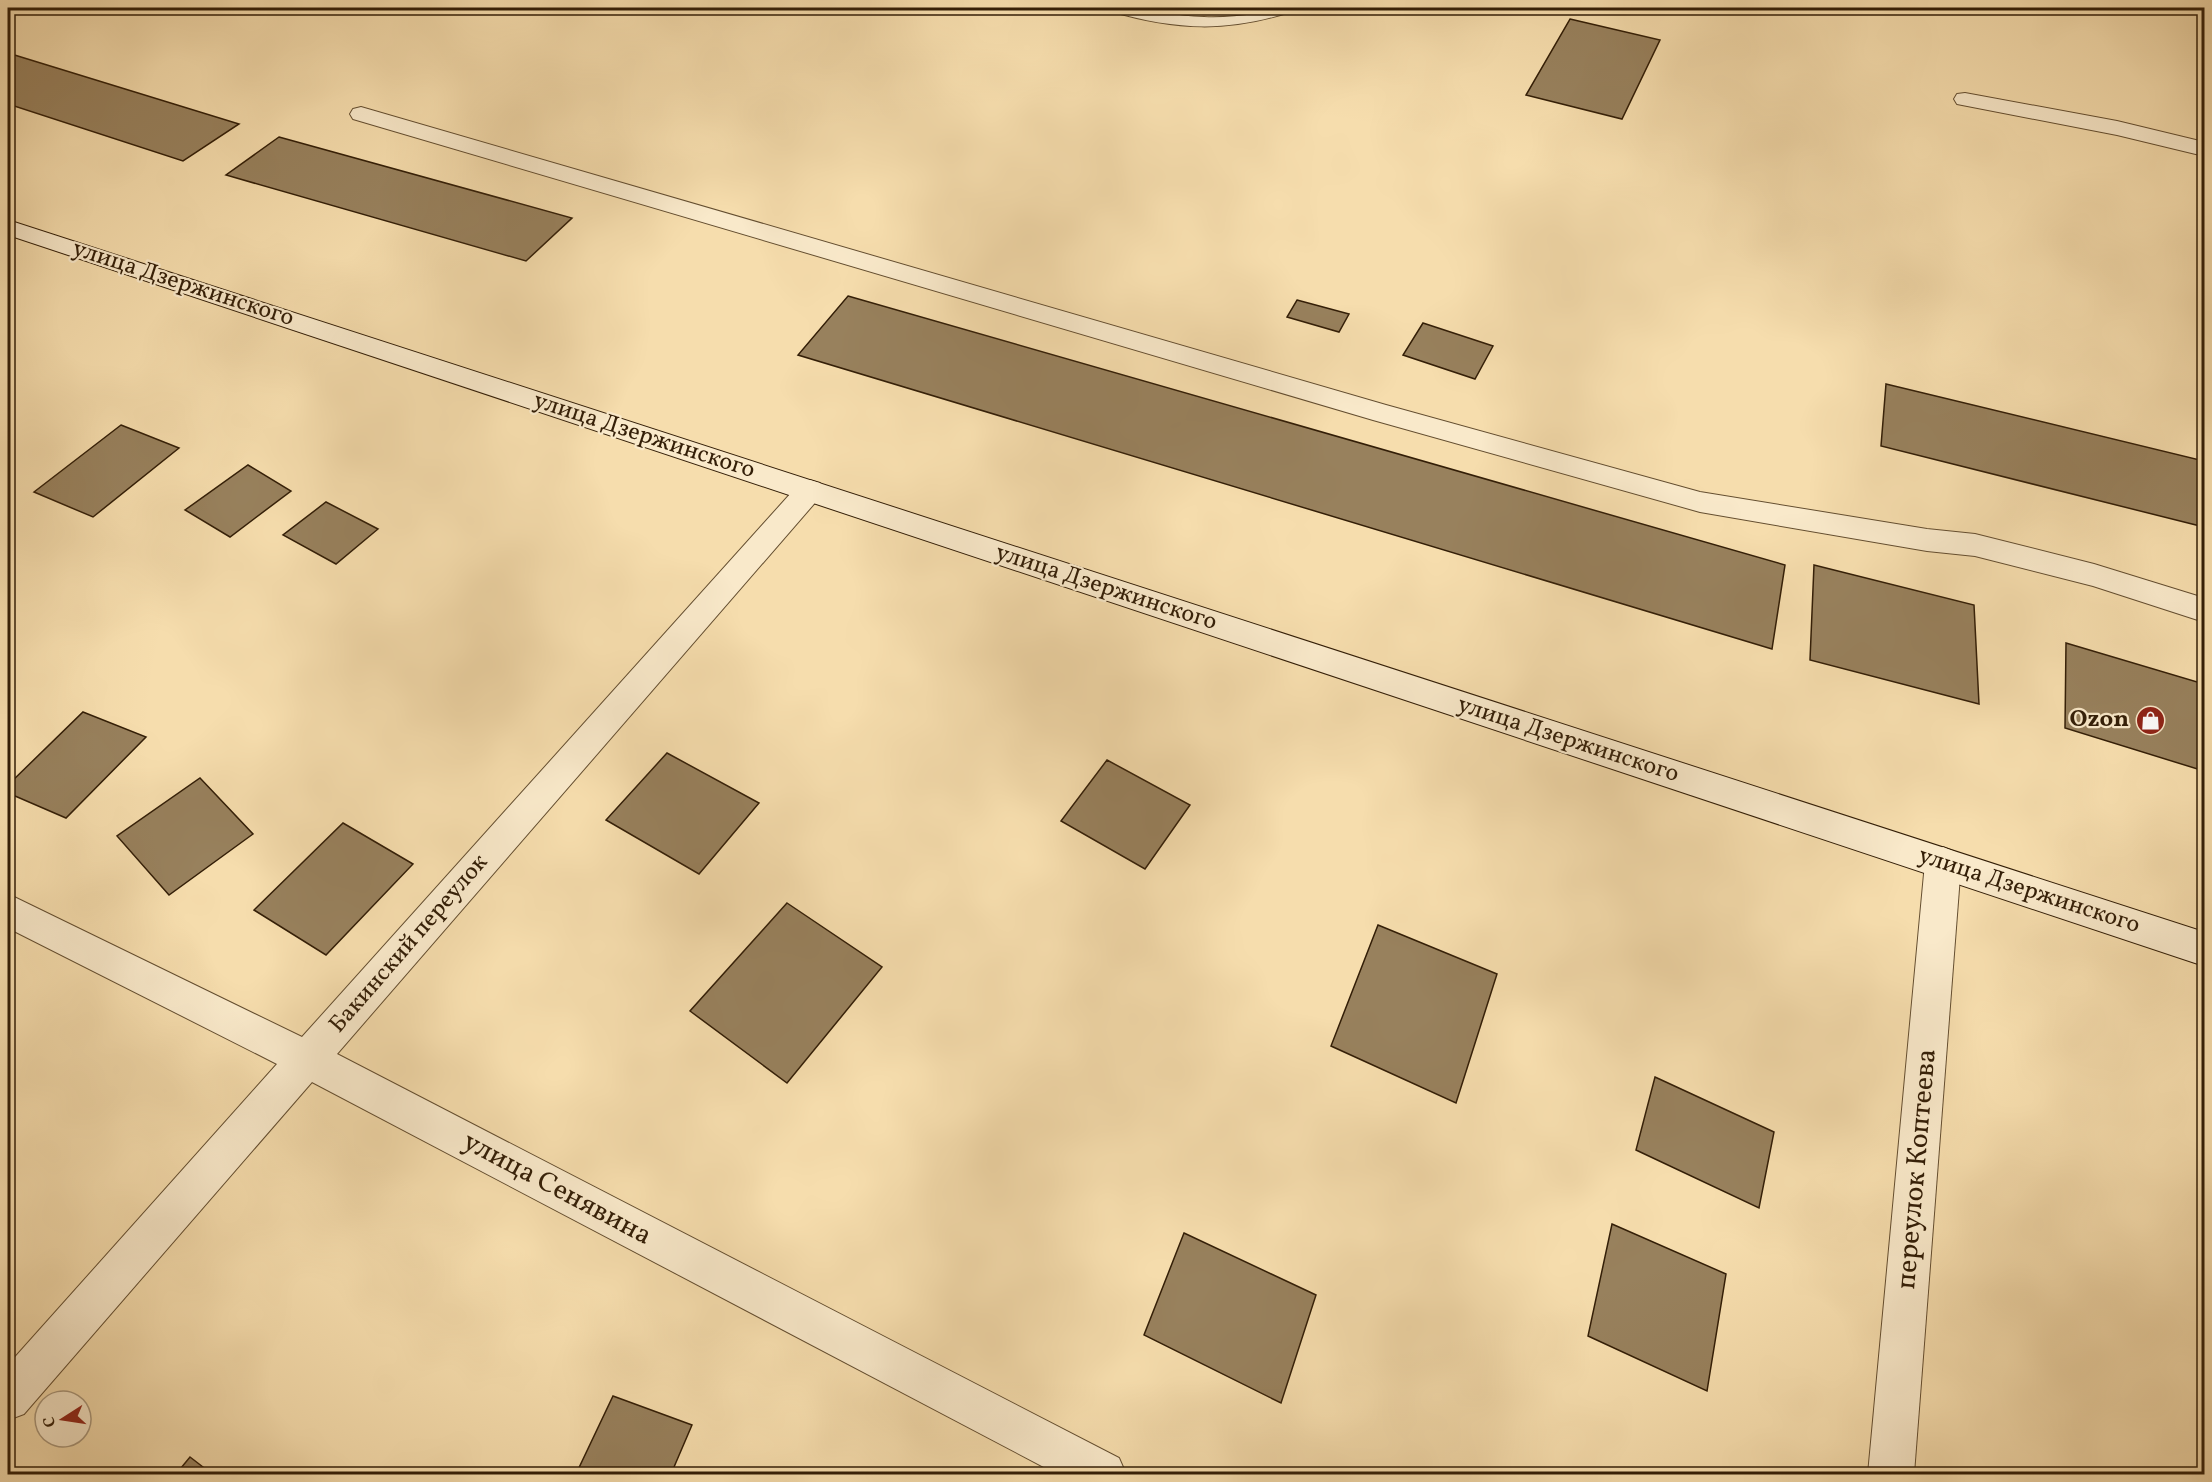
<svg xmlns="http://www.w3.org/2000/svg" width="2212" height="1482" viewBox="0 0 2212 1482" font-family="Vollkorn,serif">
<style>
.building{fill:#98815d;stroke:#331e07;stroke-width:1.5}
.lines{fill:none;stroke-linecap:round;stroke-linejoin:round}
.service-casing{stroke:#644e30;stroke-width:2}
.minor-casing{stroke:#644e30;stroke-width:2}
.secondary-casing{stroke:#331e07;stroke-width:2}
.service{fill:#f9e9ca;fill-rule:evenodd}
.minor{fill:#f9e9ca;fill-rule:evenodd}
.secondary{fill:#f9e9ca;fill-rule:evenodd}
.labels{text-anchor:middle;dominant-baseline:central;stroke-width:4.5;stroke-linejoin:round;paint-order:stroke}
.street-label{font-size:24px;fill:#331e07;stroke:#f9e9ca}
.poi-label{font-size:24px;font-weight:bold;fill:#331e07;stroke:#f9e9ca;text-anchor:end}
.near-street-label{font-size:28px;fill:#331e07;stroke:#f9e9ca}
</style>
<rect width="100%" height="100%" fill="#f6ddad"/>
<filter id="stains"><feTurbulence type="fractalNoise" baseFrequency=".00333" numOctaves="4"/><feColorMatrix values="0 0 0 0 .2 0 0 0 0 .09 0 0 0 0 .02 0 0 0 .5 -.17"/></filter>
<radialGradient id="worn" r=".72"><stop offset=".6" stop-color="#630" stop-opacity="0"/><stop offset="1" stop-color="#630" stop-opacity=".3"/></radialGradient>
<!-- building -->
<g class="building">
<path d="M1570 19 1660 40 1622 119 1526 95Z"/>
<path d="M8 53 239 124 183 161 8 104Z"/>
<path d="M279 137 572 218 526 261 226 175Z"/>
<path d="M848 296 1785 565 1772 649 798 355Z"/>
<path d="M1297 300 1349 314 1339 332 1287 317Z"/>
<path d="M1423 323 1493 346 1475 379 1403 355Z"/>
<path d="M1886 384 2204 461V527L1881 446Z"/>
<path d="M121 425 179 448 93 517 34 492Z"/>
<path d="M248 465 291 491 230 537 185 510Z"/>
<path d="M326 502 378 529 336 564 283 535Z"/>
<path d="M1814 565 1974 605 1979 704 1810 660Z"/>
<path d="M2066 643 2204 684V771L2065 728Z"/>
<path d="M83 712 146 737 66 818 8 793V785Z"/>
<path d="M667 753 759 803 699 874 606 820Z"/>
<path d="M1107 760 1190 805 1145 869 1061 821Z"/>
<path d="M200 778 253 834 169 895 117 836Z"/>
<path d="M343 823 413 864 326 955 254 910Z"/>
<path d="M787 903 882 967 787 1083 690 1011Z"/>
<path d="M1378 925 1497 974 1456 1103 1331 1046Z"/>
<path d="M1655 1077 1774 1132 1759 1208 1636 1150Z"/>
<path d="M1612 1224 1726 1274 1707 1391 1588 1336Z"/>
<path d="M1184 1233 1316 1295 1281 1403 1144 1335Z"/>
<path d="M613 1396 692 1425 671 1474H576Z"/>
<path d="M190 1457 212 1474H176Z"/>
</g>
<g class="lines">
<defs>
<path id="service" d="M1107 8C1139 4 1172 17 1204 17 1221 18 1238 16 1255 14 1270 11 1281 6 1296 8L1293 11C1228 33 1175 30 1110 11Z"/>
<g id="minor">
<path d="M1965 93 2117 121 2204 142V156L2117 135 1957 104 1954 99 1957 94Z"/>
<path d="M361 107 1386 405 1700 492 1927 529 1975 534 2094 564 2204 598V622L2093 586 1975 556 1927 551 1700 512 1373 420 353 119 350 114 353 109Z"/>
<path d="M810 480 820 483 824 490 820 497 337 1054 1119 1458 1126 1474H1057L312 1082 24 1414 8 1420V1365L277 1064 8 928V894L302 1037 800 483Z"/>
<path d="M1943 847 1955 852 1961 863 1914 1474H1868L1925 863 1931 852Z"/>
</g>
<path id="secondary" d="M8 220 2204 932V966L8 235Z"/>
</defs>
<!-- service casing -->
<use href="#service" class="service-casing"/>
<!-- minor casing -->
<use href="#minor" class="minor-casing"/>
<!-- secondary casing -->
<use href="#secondary" class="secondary-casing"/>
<!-- service -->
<use href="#service" class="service"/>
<!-- minor -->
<use href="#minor" class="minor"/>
<!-- secondary -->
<use href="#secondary" class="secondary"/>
</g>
<!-- icons -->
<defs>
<symbol id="shop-disc" viewBox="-11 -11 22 22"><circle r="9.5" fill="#8f2418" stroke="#f9e9ca"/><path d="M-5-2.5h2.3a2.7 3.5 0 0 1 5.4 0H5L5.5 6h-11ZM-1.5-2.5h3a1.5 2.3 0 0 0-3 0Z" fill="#fff"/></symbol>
</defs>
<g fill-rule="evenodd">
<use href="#shop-disc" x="2134" y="704" width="33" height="33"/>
</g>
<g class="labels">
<!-- street labels -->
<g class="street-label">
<text transform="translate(183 284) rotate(18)">улица Дзержинского</text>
<text transform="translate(644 436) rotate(18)">улица Дзержинского</text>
<text transform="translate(1106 588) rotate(18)">улица Дзержинского</text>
<text transform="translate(1568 740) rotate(18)">улица Дзержинского</text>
<text transform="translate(2029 891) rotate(18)">улица Дзержинского</text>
<text transform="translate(409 944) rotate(-49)">Бакинский переулок</text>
</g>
<!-- poi labels -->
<g class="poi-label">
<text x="2129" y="720">Ozon</text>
</g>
<!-- near-street labels -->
<g class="near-street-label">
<text transform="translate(1917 1169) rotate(-85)">переулок Коптеева</text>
<text transform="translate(557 1189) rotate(28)">улица Сенявина</text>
</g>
</g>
<!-- margin -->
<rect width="2212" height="1482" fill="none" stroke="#f6ddad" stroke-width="30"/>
<rect x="9" y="9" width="2194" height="1464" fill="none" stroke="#331e07" stroke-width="3"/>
<rect x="15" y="15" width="2182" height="1452" fill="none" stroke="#331e07" stroke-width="1.5"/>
<!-- north arrow -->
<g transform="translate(63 1419) rotate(258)"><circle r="28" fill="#f9e9ca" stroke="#aa987c" stroke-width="1.5"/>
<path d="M0-4.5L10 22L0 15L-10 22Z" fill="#8f2418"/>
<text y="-9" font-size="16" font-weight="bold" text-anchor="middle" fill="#331e07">С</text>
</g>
<rect width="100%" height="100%" filter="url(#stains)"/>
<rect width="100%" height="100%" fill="url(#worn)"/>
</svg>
